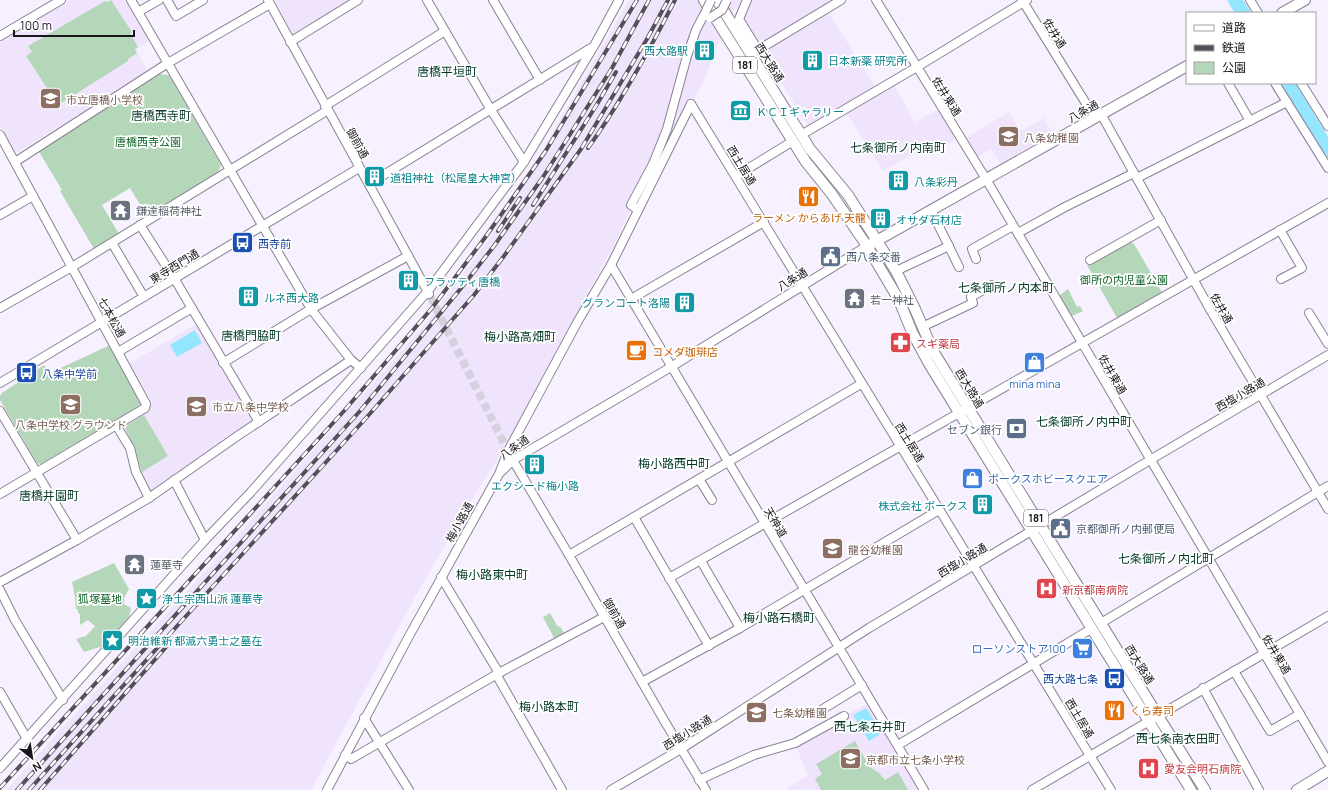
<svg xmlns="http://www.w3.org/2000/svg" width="1328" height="790" viewBox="0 0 1328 790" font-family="Manrope,'Noto Sans JP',sans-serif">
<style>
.built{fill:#efe4fc}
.green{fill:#b5d7b9}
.water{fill:#93e6fe}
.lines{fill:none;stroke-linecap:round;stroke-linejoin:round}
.river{stroke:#93e6fe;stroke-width:14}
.minor-tunnel{stroke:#d6d0dd;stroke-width:8;stroke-dasharray:8 4;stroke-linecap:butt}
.minor-casing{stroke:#8a8094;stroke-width:10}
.major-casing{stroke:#8a8094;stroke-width:12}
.minor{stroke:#fff;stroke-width:8}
.major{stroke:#fff;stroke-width:10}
.rail-casing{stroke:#545059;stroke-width:4}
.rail{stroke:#fff;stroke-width:2.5;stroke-dasharray:8;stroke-linecap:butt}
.minor-bridge-casing{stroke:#8a8094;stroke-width:10;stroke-linecap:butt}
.minor-bridge{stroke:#fff;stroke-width:8}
.labels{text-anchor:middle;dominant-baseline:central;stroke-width:3.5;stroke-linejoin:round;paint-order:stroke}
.shield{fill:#fff;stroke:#5d5b60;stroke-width:1}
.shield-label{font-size:10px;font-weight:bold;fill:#18151c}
.street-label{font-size:11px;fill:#18151c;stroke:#fff}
.culture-label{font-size:11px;fill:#0d838f;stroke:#fff;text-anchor:start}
.education-label{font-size:11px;fill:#785e54;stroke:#fff;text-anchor:start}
.park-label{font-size:11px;fill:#16662d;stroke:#fff}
.worship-label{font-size:11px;fill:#5b616d;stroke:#fff;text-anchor:start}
.food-label{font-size:11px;fill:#c56008;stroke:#fff;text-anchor:start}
.transit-label{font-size:11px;fill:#164399;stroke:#fff;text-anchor:start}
.service-label{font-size:11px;fill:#4e5e75;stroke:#fff;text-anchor:start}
.health-label{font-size:11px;fill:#be3a42;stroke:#fff;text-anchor:start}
.shop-label{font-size:11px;fill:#366cbe;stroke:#fff}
.neighbourhood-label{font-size:12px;fill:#033828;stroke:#fff}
</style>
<rect width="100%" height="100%" fill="#f7f1ff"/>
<!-- built -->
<g class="built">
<path d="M70 0H125L149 41 136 50 147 71 18 152 13 151 0 127V40Z"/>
<path d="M275 0H352L297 34H293Z"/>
<path d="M629 0H744L739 10 735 8 718 44 714 56 700 89 675 128 626 219 614 245 548 366 510 440 484 480 453 531 414 599 311 790H6L237 536 421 329 487 242 542 151Z"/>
<path d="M753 0H837L759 46 744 20Z"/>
<path d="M829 13 876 88 809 128 763 53Z"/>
<path d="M894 85 915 122 939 109 958 138 944 146 941 142 931 148 918 129 928 146 883 171 847 114Z"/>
<path d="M1009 112 1020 131 1045 118 1053 135 1000 164 991 149 976 158 964 139Z"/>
<path d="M197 324 252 420 250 425 153 490H149L142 477 135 449 124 428 125 425 149 410 152 402 130 363Z"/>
<path d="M869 703 920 790H789L788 787 808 776 794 741Z"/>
</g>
<!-- green -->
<g class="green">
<path d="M111 0 132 32 130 33 138 47 135 49 137 53 128 59V61L58 105 26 56 32 52 28 46 105 1 107 2Z"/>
<path d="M158 74 169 75 221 165 218 173 147 216 130 188 102 205 119 234 94 249 60 191 62 190 38 150Z"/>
<path d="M1129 241 1134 244 1162 292 1117 318 1087 265Z"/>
<path d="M1068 289 1077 307 1080 306 1083 311 1072 316 1059 296Z"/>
<path d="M110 345 142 401 139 406 41 464 37 463 0 400V396L2 393 44 365 50 373Z"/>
<path d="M144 415 168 456 142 472 135 449 125 428V426Z"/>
<path d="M114 563 129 589 124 598V604L131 608 129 617 118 630 119 632 103 649 100 647 84 652 76 639 86 636 95 626 88 620 80 625V614L78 613V610L76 609 75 597 72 582Z"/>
<path d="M550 613 558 627 560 626 564 633 554 638 543 617Z"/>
<path d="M855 741 870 767 879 773 885 780 898 772 908 790H821L815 779 822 774 816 764Z"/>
</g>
<!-- water -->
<g class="water">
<path d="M195 330 202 343 177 357 170 345Z"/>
<path d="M866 708 882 733 869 741 853 715Z"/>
</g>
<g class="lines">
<!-- river -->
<g class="river">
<path d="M1235 0 1243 13"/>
<path d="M1287 83 1328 150"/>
</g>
<!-- minor-tunnel -->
<path class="minor-tunnel" d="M430 296 506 447"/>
<defs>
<g id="minor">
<path d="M131 0 311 309 351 360 361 368"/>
<path d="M167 0 176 16 203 0"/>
<path d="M268 0 429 294"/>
<path d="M427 0 491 110 524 162"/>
<path d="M493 0 540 80"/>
<path d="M747 0 739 19 758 50 841 0"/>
<path d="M876 0 986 179 1328 762"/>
<path d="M1022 0 1095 118"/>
<path d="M1250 0 1258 13"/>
<path d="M138 12 159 0"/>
<path d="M0 36 61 0"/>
<path d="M290 42 358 0"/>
<path d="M1228 83 1250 121"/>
<path d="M1275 83 1328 168"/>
<path d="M1301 83 1328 126"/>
<path d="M691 104 1111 790"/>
<path d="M325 106 445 31"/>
<path d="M1101 114 1211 311 1328 509"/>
<path d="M0 135 146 404 145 408 0 494"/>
<path d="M801 135 917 67 1027 0"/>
<path d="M15 162 168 63 270 4"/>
<path d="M736 176 793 141"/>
<path d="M1137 178 1287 102"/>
<path d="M369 184 591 48"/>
<path d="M638 210 631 205 653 164 667 129 687 56 696 30 706 11"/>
<path d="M931 210 959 267"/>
<path d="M0 215 33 196"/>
<path d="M140 225 177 283 259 422"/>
<path d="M1280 230 1302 268 1281 279"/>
<path d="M1018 233 1065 207 1134 173"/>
<path d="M112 243 144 297"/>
<path d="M976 259 972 249 1013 226"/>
<path d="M1090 260 1161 220"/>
<path d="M611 265 924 790"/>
<path d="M896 271 949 246"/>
<path d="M631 299 764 222"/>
<path d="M0 308 77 264 328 110"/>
<path d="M1309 313 1328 344"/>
<path d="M922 327 973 303 971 297 992 285"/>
<path d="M118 352 192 308"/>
<path d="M223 363 311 309 408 256"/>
<path d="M0 383 359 168"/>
<path d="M0 411 77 540"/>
<path d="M116 425 130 448 136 472 149 498"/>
<path d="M511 457 569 555 665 722 706 790"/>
<path d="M501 472 513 460 671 367 867 246"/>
<path d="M699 479 712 500"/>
<path d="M174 480 205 540"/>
<path d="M634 517 709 646"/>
<path d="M569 555 861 384"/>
<path d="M701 561 740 628"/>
<path d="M441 577 499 673"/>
<path d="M669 578 1328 203"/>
<path d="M0 582 77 540 149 498 236 437 351 360"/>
<path d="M0 590 15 620 63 700"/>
<path d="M1101 623 1328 486"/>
<path d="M1234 671 1270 731 1300 714"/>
<path d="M496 674 562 790"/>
<path d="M642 682 740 628 939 510"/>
<path d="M1203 688 1259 790"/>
<path d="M0 692 27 739"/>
<path d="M823 709 862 685"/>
<path d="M364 718 409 790"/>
<path d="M898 745 1091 629"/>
<path d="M345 755 351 759 499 673 604 617"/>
<path d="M0 768 205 540 251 492 428 291 524 162 594 46 619 0"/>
<path d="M699 780 754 755 795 743 844 716"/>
<path d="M327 790 408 638 499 474 508 451 578 321 611 265 691 104"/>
<path d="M611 790 681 749 869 628 1150 460 1328 355"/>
<path d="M1032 790 1328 616"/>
</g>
<g id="major">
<path d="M704 0 806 162 831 193 867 246 899 300 912 332 928 362 1191 790"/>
<path d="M717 0 810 149 848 195 896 271 915 309 933 351 1158 716 1205 790"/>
<path d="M1282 13 1305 0"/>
<path d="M871 244 1187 66"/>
<path d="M1297 790 1328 771"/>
</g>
</defs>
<!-- minor casing -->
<use href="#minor" class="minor-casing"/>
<!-- major casing -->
<use href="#major" class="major-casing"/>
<!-- minor -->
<use href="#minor" class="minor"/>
<!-- major -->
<use href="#major" class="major"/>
<defs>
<g id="rail">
<path d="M588 148C621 102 649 51 675 0"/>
<path d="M533 205 596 106 616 72"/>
<path d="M498 231 520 198"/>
<path d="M0 788 344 411 432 308 484 239 545 152 637 0"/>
<path d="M17 790 360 411 462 287 494 246 543 177 612 68 649 0"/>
<path d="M29 790 187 615 367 417 474 295 504 256 581 149 647 39 668 0"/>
<path d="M40 790 174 638"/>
</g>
</defs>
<!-- rail casing -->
<use href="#rail" class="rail-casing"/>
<!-- rail -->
<use href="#rail" class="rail"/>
<defs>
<g id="minor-bridge">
<path d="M706 11 711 0"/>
<path d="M710 18 722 10 727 0"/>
</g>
</defs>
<!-- minor-bridge casing -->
<use href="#minor-bridge" class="minor-bridge-casing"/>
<!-- minor-bridge -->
<use href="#minor-bridge" class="minor-bridge"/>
</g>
<!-- icons -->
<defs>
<symbol id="building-square" viewBox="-11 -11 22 22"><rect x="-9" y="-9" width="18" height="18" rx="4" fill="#0f9aa8" stroke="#fff"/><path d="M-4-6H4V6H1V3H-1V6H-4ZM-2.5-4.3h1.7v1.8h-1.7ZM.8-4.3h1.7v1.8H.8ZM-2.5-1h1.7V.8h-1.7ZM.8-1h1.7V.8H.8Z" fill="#fff"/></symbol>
<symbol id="school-square" viewBox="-11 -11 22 22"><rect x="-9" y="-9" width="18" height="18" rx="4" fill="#8d6e63" stroke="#fff"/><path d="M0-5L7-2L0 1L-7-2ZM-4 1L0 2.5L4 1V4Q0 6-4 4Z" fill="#fff"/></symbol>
<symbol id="museum-square" viewBox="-11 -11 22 22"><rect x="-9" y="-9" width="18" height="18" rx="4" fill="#0f9aa8" stroke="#fff"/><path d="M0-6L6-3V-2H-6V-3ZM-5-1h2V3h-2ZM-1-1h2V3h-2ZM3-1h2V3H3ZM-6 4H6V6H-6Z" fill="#fff"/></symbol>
<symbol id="restaurant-square" viewBox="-11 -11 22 22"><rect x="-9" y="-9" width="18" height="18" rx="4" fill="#e8710a" stroke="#fff"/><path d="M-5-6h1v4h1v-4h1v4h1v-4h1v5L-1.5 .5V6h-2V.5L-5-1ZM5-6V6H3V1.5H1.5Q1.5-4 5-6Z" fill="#fff"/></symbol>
<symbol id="temple-square" viewBox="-11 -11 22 22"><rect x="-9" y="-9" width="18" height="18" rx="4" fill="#6b7280" stroke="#fff"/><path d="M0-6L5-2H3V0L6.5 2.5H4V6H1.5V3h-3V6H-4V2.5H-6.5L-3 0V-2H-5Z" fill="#fff"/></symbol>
<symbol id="bus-square" viewBox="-11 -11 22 22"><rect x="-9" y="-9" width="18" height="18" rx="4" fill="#1a4fb4" stroke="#fff"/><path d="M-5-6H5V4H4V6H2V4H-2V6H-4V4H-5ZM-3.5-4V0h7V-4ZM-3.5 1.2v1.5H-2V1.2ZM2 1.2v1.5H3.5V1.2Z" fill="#fff"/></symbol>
<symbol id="civic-square" viewBox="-11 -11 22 22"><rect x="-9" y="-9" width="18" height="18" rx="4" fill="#5c6f8a" stroke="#fff"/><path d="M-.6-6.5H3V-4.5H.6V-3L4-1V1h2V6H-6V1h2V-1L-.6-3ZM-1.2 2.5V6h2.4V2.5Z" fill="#fff"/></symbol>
<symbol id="pharmacy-square" viewBox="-11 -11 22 22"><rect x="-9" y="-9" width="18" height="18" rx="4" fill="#e0444e" stroke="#fff"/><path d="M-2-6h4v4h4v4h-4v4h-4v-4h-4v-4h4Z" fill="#fff"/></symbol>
<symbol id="cafe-square" viewBox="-11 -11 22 22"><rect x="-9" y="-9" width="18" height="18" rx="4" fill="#e8710a" stroke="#fff"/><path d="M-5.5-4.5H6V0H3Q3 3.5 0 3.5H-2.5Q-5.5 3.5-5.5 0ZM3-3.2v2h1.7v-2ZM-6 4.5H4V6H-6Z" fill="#fff"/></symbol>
<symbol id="shop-square" viewBox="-11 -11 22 22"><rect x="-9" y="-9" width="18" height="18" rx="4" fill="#3f7fe0" stroke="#fff"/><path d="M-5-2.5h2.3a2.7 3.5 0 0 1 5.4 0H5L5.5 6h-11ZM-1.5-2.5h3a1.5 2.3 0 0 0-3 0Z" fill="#fff"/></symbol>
<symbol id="bank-square" viewBox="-11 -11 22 22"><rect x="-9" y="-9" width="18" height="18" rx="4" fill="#5c6f8a" stroke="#fff"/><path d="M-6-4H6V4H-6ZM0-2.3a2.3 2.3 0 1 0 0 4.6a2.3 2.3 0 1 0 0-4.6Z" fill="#fff"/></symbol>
<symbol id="hospital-square" viewBox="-11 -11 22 22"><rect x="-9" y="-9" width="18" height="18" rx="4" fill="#e0444e" stroke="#fff"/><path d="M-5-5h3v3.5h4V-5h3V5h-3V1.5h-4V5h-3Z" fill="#fff"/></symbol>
<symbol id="sight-square" viewBox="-11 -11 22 22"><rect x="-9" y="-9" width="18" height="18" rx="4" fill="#0f9aa8" stroke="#fff"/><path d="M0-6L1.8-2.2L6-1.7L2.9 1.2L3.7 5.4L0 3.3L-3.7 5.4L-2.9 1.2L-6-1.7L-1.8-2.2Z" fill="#fff"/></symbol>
<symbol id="supermarket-square" viewBox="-11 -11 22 22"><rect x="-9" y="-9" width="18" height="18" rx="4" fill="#3f7fe0" stroke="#fff"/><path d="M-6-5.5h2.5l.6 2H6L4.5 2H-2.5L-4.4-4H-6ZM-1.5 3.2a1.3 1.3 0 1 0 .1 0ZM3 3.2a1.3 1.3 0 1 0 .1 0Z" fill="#fff"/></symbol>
</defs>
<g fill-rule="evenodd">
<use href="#building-square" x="692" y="38" width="25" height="25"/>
<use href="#building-square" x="800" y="48" width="25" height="25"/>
<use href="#school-square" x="38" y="86" width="25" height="25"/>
<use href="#museum-square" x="728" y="98" width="25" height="25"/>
<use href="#school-square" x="996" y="124" width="25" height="25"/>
<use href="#building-square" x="362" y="164" width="25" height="25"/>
<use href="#building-square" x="886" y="168" width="25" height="25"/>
<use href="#restaurant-square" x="796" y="184" width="25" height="25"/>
<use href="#temple-square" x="108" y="198" width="25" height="25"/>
<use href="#building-square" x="868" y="206" width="25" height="25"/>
<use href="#bus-square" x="230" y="230" width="25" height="25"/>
<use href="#civic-square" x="818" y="244" width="25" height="25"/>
<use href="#building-square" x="396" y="268" width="25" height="25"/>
<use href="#building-square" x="236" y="284" width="25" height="25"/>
<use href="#temple-square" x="842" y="286" width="25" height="25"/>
<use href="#building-square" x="672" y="290" width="25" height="25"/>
<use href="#pharmacy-square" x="888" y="330" width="25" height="25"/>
<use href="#cafe-square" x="624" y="338" width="25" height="25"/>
<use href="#shop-square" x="1022" y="350" width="25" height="25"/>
<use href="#bus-square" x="14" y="360" width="25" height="25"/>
<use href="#school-square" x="58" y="392" width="25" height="25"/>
<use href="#school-square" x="184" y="394" width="25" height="25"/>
<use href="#bank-square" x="1004" y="416" width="25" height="25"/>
<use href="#building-square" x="522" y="452" width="25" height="25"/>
<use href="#shop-square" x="960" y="466" width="25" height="25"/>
<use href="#building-square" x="970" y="492" width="25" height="25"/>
<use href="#civic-square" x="1048" y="516" width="25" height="25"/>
<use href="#school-square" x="820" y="536" width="25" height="25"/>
<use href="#temple-square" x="122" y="552" width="25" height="25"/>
<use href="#hospital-square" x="1034" y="576" width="25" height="25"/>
<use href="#sight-square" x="134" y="586" width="25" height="25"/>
<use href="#sight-square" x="100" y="628" width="25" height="25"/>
<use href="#supermarket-square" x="1070" y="636" width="25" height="25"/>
<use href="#bus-square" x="1102" y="666" width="25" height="25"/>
<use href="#restaurant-square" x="1102" y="698" width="25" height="25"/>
<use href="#school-square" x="744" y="700" width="25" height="25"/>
<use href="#school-square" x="838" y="746" width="25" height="25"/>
<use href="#hospital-square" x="1136" y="756" width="25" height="25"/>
</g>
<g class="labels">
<!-- shield labels -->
<g class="shield">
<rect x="733" y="57" width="24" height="16" rx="3"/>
<rect x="1024" y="510" width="24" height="16" rx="3"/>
</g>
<g class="shield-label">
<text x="745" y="65">181</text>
<text x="1036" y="518">181</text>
</g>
<!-- street labels -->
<g class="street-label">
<text transform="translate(1055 33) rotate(58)">佐井通</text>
<text transform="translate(770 62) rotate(58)">西大路通</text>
<text transform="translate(947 96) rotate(58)">佐井東通</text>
<text transform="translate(1083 111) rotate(-29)">八条通</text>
<text transform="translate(358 143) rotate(61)">御前通</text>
<text transform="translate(742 165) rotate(58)">西土居通</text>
<text transform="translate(174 266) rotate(-31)">東寺西門通</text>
<text transform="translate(792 279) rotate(-31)">八条通</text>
<text transform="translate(1222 308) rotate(60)">佐井通</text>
<text transform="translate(112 317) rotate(61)">七本松通</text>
<text transform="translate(1113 374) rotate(60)">佐井東通</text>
<text transform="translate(970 388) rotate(59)">西大路通</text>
<text transform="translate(1240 394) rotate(-30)">西塩小路通</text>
<text transform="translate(910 442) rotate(58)">西土居通</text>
<text transform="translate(514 447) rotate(-35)">八条通</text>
<text transform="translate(459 522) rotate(-61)">梅小路通</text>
<text transform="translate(776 522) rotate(59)">天神道</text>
<text transform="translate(962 560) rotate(-31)">西塩小路通</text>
<text transform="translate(615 613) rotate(60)">御前通</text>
<text transform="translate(1277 654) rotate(59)">佐井東通</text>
<text transform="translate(1140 664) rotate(58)">西大路通</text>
<text transform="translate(1080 718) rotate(59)">西土居通</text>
<text transform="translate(687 732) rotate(-32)">西塩小路通</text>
</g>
<!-- culture labels -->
<g class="culture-label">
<text x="688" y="50" text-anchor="end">西大路駅</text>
<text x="828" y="60">日本新薬 研究所</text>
<text x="756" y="111">ＫＣＩギャラリー</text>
<text x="390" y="177">道祖神社（松尾皇大神宮）</text>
<text x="914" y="181">八条彩丹</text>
<text x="896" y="219">オサダ石材店</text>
<text x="424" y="281">フラッティ唐橋</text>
<text x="264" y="297">ルネ西大路</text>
<text x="670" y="302" text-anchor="end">グランコート洛陽</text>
<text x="535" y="485" text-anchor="middle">エクシード梅小路</text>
<text x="968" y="505" text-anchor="end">株式会社 ボークス</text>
<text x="162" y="598">浄土宗西山派 蓮華寺</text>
<text x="128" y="640">明治維新 都滅六勇士之墓在</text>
</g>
<!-- education labels -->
<g class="education-label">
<text x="66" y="99">市立唐橋小学校</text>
<text x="1024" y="137">八条幼稚園</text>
<text x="212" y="406">市立八条中学校</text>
<text x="71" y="424" text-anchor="middle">八条中学校 グラウンド</text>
<text x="848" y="549">龍谷幼稚園</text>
<text x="772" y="712">七条幼稚園</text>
<text x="866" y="759">京都市立七条小学校</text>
</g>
<!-- park labels -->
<g class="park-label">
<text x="148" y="141">唐橋西寺公園</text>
<text x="1124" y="279">御所の内児童公園</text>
<text x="100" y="598">狐塚墓地</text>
</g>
<!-- worship labels -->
<g class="worship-label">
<text x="136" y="210">鎌達稲荷神社</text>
<text x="870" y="299">若一神社</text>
<text x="150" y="564">蓮華寺</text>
</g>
<!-- food labels -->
<g class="food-label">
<text x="809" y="217" text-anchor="middle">ラーメン からあげ 天龍</text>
<text x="652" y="351">コメダ珈琲店</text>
<text x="1130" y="710">くら寿司</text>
</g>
<!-- transit labels -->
<g class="transit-label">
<text x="258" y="243">西寺前</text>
<text x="42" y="373">八条中学前</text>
<text x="1098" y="678" text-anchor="end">西大路七条</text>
</g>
<!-- service labels -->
<g class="service-label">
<text x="846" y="256">西八条交番</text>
<text x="1002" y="429" text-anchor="end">セブン銀行</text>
<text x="1076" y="528">京都御所ノ内郵便局</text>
</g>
<!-- health labels -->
<g class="health-label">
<text x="916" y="343">スギ薬局</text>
<text x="1062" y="589">新京都南病院</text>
<text x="1164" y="768">愛友会明石病院</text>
</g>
<!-- shop labels -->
<g class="shop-label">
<text x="1035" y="383">mina mina</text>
<text x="988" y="478" text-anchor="start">ボークスホビースクエア</text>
<text x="1066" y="648" text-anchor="end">ローソンストア100</text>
</g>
<!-- neighbourhood labels -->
<g class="neighbourhood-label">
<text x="447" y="71">唐橋平垣町</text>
<text x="161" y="115">唐橋西寺町</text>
<text x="898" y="147">七条御所ノ内南町</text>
<text x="1006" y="287">七条御所ノ内本町</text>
<text x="251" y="335">唐橋門脇町</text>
<text x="520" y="336">梅小路高畑町</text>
<text x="1084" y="421">七条御所ノ内中町</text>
<text x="674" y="463">梅小路西中町</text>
<text x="49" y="495">唐橋井園町</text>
<text x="1166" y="558">七条御所ノ内北町</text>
<text x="492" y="574">梅小路東中町</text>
<text x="779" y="617">梅小路石橋町</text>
<text x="549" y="706">梅小路本町</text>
<text x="870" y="726">西七条石井町</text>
<text x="1178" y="738">西七条南衣田町</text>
</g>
</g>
<!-- legend -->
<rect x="1186" y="12" width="130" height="72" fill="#ffffff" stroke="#a3a1a4"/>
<rect x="1194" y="25" width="20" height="6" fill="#ffffff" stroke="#a3a1a4"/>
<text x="1222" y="32" font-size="12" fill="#18151c">道路</text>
<rect x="1194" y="45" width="20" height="6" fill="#545059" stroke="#a3a1a4"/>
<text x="1222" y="52" font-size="12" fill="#18151c">鉄道</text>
<rect x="1194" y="62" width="20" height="12" fill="#b5d7b9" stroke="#a3a1a4"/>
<text x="1222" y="72" font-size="12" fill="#18151c">公園</text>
<!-- north arrow -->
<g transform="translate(32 758) rotate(150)" stroke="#ffffff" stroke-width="3" paint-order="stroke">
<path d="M0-3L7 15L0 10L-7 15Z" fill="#18151c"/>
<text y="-6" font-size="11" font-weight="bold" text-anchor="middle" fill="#18151c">N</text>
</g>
<!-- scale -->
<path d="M14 30v6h120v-6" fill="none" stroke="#18151c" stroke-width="2"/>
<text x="20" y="30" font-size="12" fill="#18151c" stroke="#ffffff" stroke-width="3" paint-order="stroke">100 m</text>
</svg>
